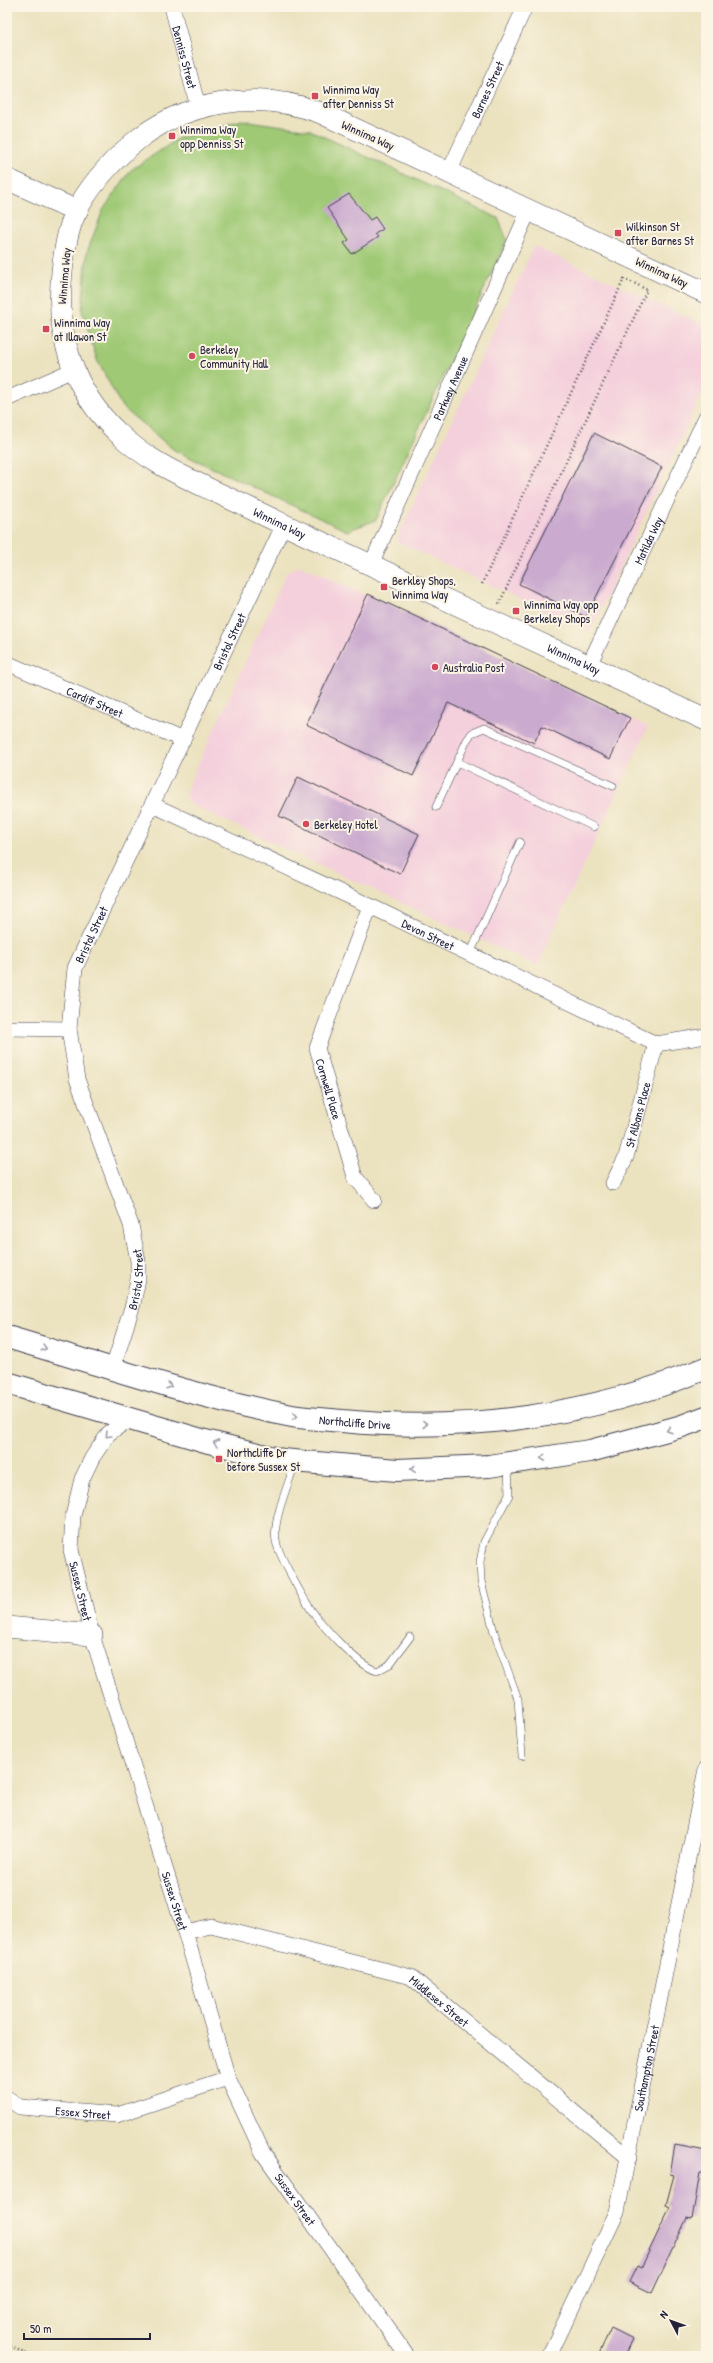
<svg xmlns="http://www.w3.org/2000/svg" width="713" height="2363" viewBox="0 0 713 2363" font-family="'Patrick Hand',sans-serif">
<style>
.built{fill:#f4cfdc}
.green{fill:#9fc975;stroke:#607658}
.building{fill:#cbaacf}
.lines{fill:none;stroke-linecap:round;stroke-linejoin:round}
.lane-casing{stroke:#403f4f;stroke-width:8}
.street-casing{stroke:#403f4f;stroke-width:16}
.secondary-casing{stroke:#403f4f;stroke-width:22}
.primary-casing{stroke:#403f4f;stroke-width:24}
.path{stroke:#403f4f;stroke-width:2.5;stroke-dasharray:1 3;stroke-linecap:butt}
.lane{stroke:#fff;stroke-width:7}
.street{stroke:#fff;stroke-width:15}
.secondary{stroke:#fff;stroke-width:21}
.primary{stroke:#fff;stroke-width:22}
.oneway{stroke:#9c9ca7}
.poi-dot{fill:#d1495b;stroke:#fcf5e5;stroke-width:1.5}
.labels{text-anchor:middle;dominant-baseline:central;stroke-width:4;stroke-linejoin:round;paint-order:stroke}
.street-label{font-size:12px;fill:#22223b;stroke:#fcf5e5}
.poi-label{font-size:12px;fill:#22223b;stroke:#fcf5e5;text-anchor:start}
</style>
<rect width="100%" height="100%" fill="#fcf5e5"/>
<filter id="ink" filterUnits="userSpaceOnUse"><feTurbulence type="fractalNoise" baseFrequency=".025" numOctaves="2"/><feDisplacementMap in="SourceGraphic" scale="8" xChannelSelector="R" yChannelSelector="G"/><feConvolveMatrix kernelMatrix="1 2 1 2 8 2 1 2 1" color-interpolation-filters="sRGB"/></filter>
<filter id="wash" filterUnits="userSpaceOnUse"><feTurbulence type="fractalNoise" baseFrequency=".012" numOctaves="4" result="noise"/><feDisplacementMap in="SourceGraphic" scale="16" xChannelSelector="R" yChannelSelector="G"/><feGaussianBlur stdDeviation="0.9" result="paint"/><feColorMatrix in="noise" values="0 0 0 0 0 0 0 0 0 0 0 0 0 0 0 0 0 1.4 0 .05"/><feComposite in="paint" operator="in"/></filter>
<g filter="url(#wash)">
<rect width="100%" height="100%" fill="#ebe2bf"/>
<!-- built -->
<g class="built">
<path d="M534 246 706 326V385L590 632 396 541Z"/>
<path d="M300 565 648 727 537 966 190 804 185 793 287 572Z"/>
</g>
<!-- green -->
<path class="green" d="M242 120 310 130 498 218 507 240 376 520 347 531 174 450 122 407 97 360 82 311 87 252 103 210 131 170 179 138Z"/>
<g id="blocks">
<!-- building -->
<g class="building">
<path d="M349 194 370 220 375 217 383 229 375 234 378 237 352 254 344 243 349 240 327 208Z"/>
<path d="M594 433 662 467 586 617 519 584Z"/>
<path d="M368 594 630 718 610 759 542 726 534 743 448 703 413 776 306 725Z"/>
<path d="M298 777 419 834 400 874 279 816Z"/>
<path d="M675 2145 706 2151V2169H704L703 2173H700L692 2219 687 2218 652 2293 629 2282 637 2266 641 2268 644 2262 670 2207 666 2205 674 2175 670 2174Z"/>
<path d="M611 2328 633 2339 625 2356H598Z"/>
</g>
</g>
</g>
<g filter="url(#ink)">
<use href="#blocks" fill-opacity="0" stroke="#403f4f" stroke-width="1"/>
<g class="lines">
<defs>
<g id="lane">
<path d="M457 762 594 827"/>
<path d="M436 807 467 740 472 733 484 728 613 786"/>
<path d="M470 954 520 842"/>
<path d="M295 1463C289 1483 272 1521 276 1541 278 1554 308 1608 318 1619 331 1635 358 1665 377 1671L390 1664 410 1637"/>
<path d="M508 1465 509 1495 484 1542 480 1562 481 1581 494 1632 518 1699 522 1756"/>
</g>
<g id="street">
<path id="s1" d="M172 7 198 107"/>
<path id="s2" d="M449 172 525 7"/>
<path d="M7 399 73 370"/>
<path id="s3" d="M371 565 529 210"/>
<path id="s4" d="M7 663 183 740"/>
<path id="s5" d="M589 665 706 417"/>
<path id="s6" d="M153 805 370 906 656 1044 706 1036"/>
<path id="s7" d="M370 906 317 1048 355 1177 374 1200"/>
<path d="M7 1028 69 1029"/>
<path id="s8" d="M613 1183 626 1157 656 1044"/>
<path id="s9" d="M113 1368 133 1304 138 1279V1261L131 1225 77 1079 69 1029 75 968 284 524"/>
<path id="s10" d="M130 1419 109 1433 92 1458 82 1479 73 1516 71 1550 92 1635 185 1932 228 2078 263 2153 407 2356"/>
<path id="s11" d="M185 1932 211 1926 411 1977 629 2158"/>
<path id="s12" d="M7 2098 20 2107 117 2115 228 2078"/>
<path id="s13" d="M549 2356 617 2212 706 1769"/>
</g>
<g id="secondary">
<path d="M7 179 77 211"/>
<path id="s14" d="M706 293 321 113C258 89 183 100 131 145 109 164 88 188 75 214 67 231 64 252 62 272 55 333 72 390 118 433 147 461 184 477 220 494 252 509 284 525 317 540 447 600 577 659 706 720"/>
<path d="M7 1627 92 1635"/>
</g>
<g id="primary">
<path id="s15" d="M7 1337C102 1365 195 1397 292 1416 308 1419 326 1419 342 1421 465 1433 592 1416 706 1368"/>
<path d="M7 1383 205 1441 282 1460 397 1470 489 1466 590 1451 682 1426 706 1417"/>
</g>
</defs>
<!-- lane casing -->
<use href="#lane" class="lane-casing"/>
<!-- street casing -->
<use href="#street" class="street-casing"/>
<!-- secondary casing -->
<use href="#secondary" class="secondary-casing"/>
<!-- primary casing -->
<use href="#primary" class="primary-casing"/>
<!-- path -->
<g class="path">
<path d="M482 584 624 279 636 284"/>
<path d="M499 604 647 290 636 284"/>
<path d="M7 2345 31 2356"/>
</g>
<!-- lane -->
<use href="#lane" class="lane"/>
<!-- street -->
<use href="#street" class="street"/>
<!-- secondary -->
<use href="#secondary" class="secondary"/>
<!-- primary -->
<use href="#primary" class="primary"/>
</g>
<!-- one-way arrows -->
<defs><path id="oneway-chevron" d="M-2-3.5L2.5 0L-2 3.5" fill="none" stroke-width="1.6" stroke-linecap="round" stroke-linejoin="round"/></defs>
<g class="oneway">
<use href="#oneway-chevron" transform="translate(44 1348) rotate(16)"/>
<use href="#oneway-chevron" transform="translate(169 1386) rotate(17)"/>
<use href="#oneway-chevron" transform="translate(295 1416) rotate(8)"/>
<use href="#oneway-chevron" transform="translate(425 1424) rotate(-2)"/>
<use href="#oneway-chevron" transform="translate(669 1430) rotate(164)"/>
<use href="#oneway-chevron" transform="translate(108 1435) rotate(134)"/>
<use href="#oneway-chevron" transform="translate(216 1443) rotate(-166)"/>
<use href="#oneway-chevron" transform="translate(543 1458) rotate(172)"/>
<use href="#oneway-chevron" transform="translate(413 1469) rotate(177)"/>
</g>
</g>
<!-- markers -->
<g class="poi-dot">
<rect x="311" y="92" width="8" height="8" rx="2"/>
<rect x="168" y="132" width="8" height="8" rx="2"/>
<rect x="614" y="229" width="8" height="8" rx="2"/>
<rect x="42" y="325" width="8" height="8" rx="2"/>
<circle cx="192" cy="356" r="4"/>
<rect x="380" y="583" width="8" height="8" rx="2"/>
<rect x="512" y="607" width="8" height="8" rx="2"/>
<circle cx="435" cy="667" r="4"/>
<circle cx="306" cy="824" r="4"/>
<rect x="215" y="1455" width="8" height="8" rx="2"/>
</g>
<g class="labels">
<!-- street labels -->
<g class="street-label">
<text stroke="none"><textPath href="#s1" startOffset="52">Denniss Street</textPath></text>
<text stroke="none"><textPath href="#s2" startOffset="91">Barnes Street</textPath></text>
<text transform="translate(368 135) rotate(24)">Winnima Way</text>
<text transform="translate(662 272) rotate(25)">Winnima Way</text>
<text transform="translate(64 276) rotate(-85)">Winnima Way</text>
<text stroke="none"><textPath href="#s3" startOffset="194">Parkway Avenue</textPath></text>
<text stroke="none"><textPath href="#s14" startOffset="1139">Winnima Way</textPath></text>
<text stroke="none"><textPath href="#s5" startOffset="138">Matilda Way</textPath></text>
<text stroke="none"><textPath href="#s9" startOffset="776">Bristol Street</textPath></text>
<text stroke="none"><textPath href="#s14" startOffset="1463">Winnima Way</textPath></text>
<text stroke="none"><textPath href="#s4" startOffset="96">Cardiff Street</textPath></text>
<text stroke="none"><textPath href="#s9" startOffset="452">Bristol Street</textPath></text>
<text stroke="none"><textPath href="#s6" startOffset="304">Devon Street</textPath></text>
<text stroke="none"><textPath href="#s7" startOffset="194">Cornwell Place</textPath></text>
<text stroke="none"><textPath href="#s8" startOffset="73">St Albans Place</textPath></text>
<text stroke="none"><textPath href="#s9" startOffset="92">Bristol Street</textPath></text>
<text stroke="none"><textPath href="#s15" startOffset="359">Northcliffe Drive</textPath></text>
<text stroke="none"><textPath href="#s10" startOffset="193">Sussex Street</textPath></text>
<text stroke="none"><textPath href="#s10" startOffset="517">Sussex Street</textPath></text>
<text stroke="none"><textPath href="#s11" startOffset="270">Middlesex Street</textPath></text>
<text stroke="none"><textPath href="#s13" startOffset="306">Southampton Street</textPath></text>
<text stroke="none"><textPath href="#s12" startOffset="79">Essex Street</textPath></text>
<text stroke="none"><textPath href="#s10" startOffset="841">Sussex Street</textPath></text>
</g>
<!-- poi labels -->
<g class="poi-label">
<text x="323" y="89">Winnima Way<tspan x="323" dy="14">after Denniss St</tspan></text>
<text x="180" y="129">Winnima Way<tspan x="180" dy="14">opp Denniss St</tspan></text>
<text x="626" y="226">Wilkinson St<tspan x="626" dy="14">after Barnes St</tspan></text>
<text x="54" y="322">Winnima Way<tspan x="54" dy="14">at Illawon St</tspan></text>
<text x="200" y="349">Berkeley<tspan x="200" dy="14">Community Hall</tspan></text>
<text x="392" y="580">Berkley Shops,<tspan x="392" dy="14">Winnima Way</tspan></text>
<text x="524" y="604">Winnima Way opp<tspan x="524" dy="14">Berkeley Shops</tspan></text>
<text x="443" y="667">Australia Post</text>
<text x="314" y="824">Berkeley Hotel</text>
<text x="227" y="1452">Northcliffe Dr<tspan x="227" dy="14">before Sussex St</tspan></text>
</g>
</g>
<!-- margin -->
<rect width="713" height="2363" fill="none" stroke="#fcf5e5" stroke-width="24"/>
<!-- north arrow -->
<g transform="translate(671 2321) rotate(311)" stroke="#fcf5e5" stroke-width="3" paint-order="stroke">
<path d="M0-3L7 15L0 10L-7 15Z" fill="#22223b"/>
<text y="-6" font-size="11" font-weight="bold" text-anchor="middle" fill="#22223b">N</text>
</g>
<!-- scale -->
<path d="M24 2333v6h126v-6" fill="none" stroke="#22223b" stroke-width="2"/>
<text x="30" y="2333" font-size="12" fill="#22223b" stroke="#fcf5e5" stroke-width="3" paint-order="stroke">50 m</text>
</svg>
